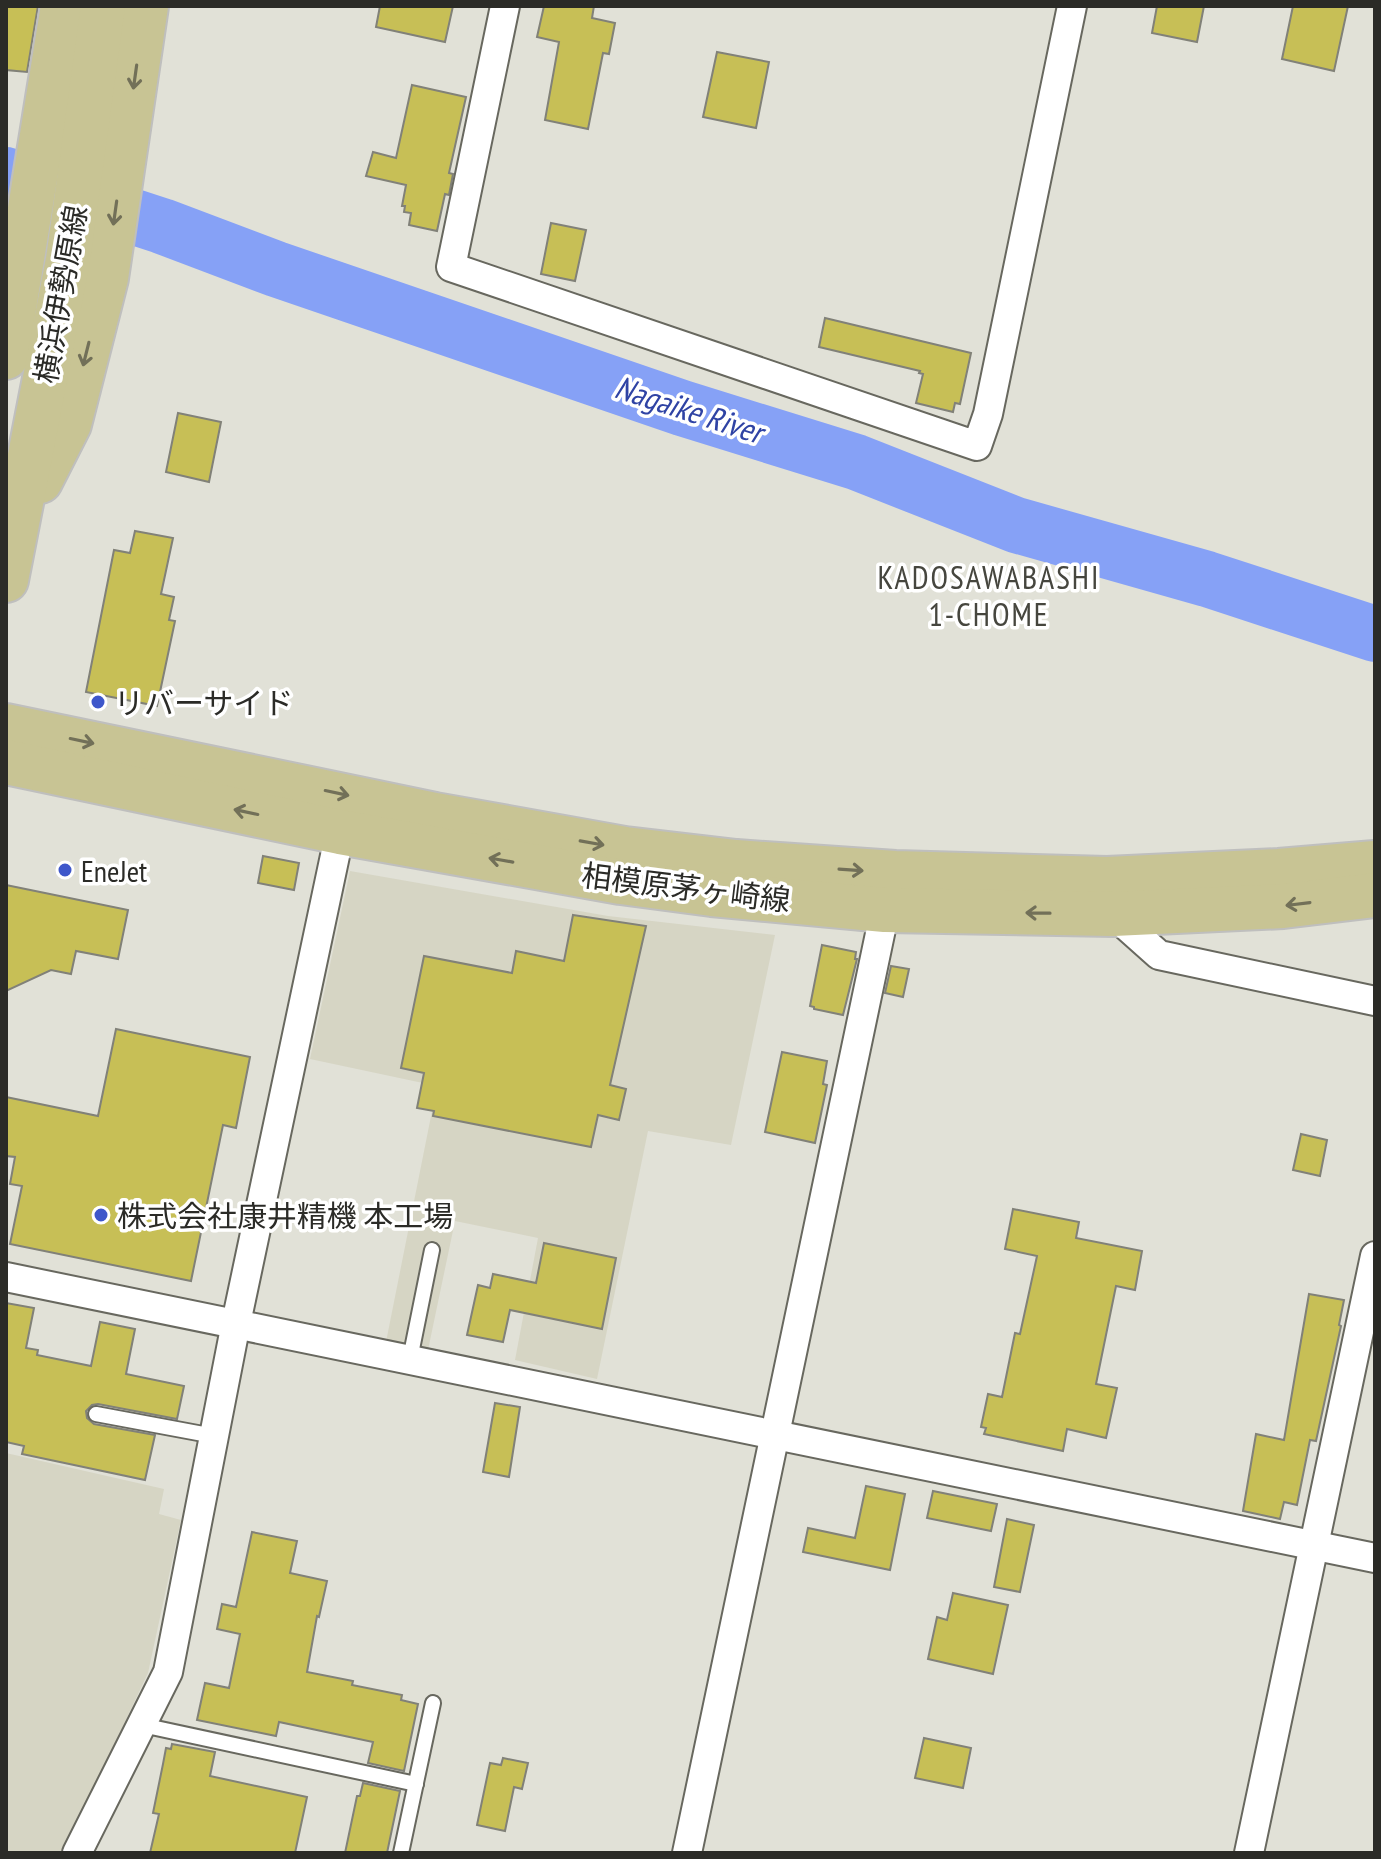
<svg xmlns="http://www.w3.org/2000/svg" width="1381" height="1859" viewBox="0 0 1381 1859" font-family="'PT Sans Narrow','Noto Sans JP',sans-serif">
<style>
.built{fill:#d6d5c4}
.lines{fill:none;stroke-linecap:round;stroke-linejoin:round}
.river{stroke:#86a1f6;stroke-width:56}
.building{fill:#c7bf56;stroke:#818178;stroke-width:2}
.service-casing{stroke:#68685f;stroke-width:18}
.minor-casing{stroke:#68685f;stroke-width:32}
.primary-casing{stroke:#bfbfbe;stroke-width:48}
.service{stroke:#fff;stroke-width:14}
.minor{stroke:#fff;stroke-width:28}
.primary{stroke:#c8c494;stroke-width:44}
.oneway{stroke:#727058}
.poi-dot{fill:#3e57ca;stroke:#fff;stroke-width:3}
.labels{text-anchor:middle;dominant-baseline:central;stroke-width:7;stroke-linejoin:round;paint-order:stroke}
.street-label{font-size:30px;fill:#2b2b27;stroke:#fff}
.poi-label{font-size:30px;fill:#2b2b27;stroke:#fff;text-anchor:start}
.water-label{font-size:32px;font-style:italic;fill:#2f43a4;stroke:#fff}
.neighbourhood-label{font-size:32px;letter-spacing:2px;fill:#46463e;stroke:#fff}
</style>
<rect width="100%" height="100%" fill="#e1e1d7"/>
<!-- built -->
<g class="built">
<path d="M350 871 608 916 775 935 731 1145 648 1131 597 1379 515 1360 538 1238 455 1221 428 1350 386 1342 437 1086 310 1059Z"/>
<path d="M6 1453 164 1489 159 1514 181 1520 148 1673 63 1853H6Z"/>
</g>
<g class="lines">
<!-- river -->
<path class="river" d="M6 175 162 226 276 269 682 408 856 462 1016 525 1207 579 1375 634"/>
</g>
<!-- building -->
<g class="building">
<path d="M6 6H38L27 72 6 70Z"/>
<path d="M380 6H453L445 42 376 27Z"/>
<path d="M544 6H594L592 18 615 23 609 54 603 53 588 129 545 120 559 42 537 37Z"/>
<path d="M1157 6H1204L1197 42 1152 33Z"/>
<path d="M1293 6H1348L1334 71 1282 59Z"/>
<path d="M717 52 769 62 756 128 703 117Z"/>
<path d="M412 85 466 97 449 173 453 174 449 195 445 194 437 231 409 225 411 213 404 212 405 206H402L406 185 366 176 373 152 396 158Z"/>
<path d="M551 223 586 230 575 281 541 274Z"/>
<path d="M825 318 971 353 960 404 955 403 953 412 916 403 923 374 919 373 920 371 819 347Z"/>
<path d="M178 413 221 422 209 482 166 472Z"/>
<path d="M135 531 173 538 161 594 174 597 169 620 175 621 157 706 86 692 114 550 130 553Z"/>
<path d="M263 856 299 863 294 890 258 883Z"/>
<path d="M6 885 128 910 118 959 76 951 71 974 51 970 6 991Z"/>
<path d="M573 915 646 926 610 1085 626 1089 619 1120 598 1115 591 1147 433 1116 434 1111 417 1108 424 1073 401 1068 424 956 512 973 516 951 564 961Z"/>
<path d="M822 945 856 952 855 959H857L843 1015 814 1009V1007L810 1006Z"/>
<path d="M891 966 909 969 903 997 885 993Z"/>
<path d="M116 1029 250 1057 236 1128 223 1125 191 1281 10 1244 22 1186 10 1184 15 1157 6 1156V1097L98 1116Z"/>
<path d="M782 1052 827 1061 823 1084 827 1085 815 1143 765 1132Z"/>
<path d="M1301 1134 1327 1140 1320 1176 1293 1170Z"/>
<path d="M1013 1209 1079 1222 1076 1238 1142 1251 1135 1290 1116 1286 1096 1384 1117 1388 1106 1438 1067 1429 1063 1451 984 1434 986 1428 981 1427 988 1394 1002 1397 1015 1333 1020 1334 1037 1256 1005 1249Z"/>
<path d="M544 1243 616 1258 602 1329 510 1310 503 1342 467 1335 478 1285 490 1288 493 1274 536 1283Z"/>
<path d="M1309 1294 1344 1300 1339 1325 1341 1326 1316 1441 1310 1440 1297 1505 1284 1502 1280 1519 1243 1511 1256 1434 1284 1440Z"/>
<path d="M6 1303 34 1308 26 1348 38 1350 37 1355 91 1366 100 1322 135 1329 126 1374 184 1386 177 1419 98 1404 92 1405 86 1411 87 1418 94 1424 155 1435 145 1480 22 1454 24 1446 6 1442Z"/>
<path d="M495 1403 520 1407 509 1477 483 1472Z"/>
<path d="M866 1486 905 1494 890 1570 803 1552 808 1528 855 1538Z"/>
<path d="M933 1491 997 1504 991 1531 927 1518Z"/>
<path d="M1007 1519 1034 1525 1020 1592 994 1587Z"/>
<path d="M252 1532 297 1541 290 1573 327 1581 319 1617 317 1616 307 1672 353 1681 352 1685 402 1695 401 1700 418 1704 404 1771 368 1763 373 1742 279 1722 276 1736 197 1720 205 1683 229 1688 240 1634 217 1629 222 1604 236 1607Z"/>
<path d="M953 1593 1008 1605 993 1674 928 1659 937 1617 947 1620Z"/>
<path d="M924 1738 971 1748 963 1788 915 1778Z"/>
<path d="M172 1744 215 1752 210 1776 307 1797 295 1853H150L159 1814 153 1813 163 1764 166 1748 171 1749Z"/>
<path d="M503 1758 528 1763 522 1789 514 1787 505 1831 477 1825 490 1763 501 1765Z"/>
<path d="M363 1783 400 1791 387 1853H345L357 1796H360Z"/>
</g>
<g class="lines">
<defs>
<g id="service">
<path d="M410 1359 432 1250"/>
<path d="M96 1414 214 1436"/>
<path d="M142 1725 416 1784"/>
<path d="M401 1853 433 1703"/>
</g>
<g id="minor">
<path d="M505 6 451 267 977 446 988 414 1072 6"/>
<path d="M1113 914 1159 955 1375 1001"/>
<path d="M6 1277 1375 1558"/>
<path d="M77 1853 168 1672 236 1323 340 832"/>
<path d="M687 1853 885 910"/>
<path d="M1249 1853 1375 1256"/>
</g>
<g id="primary">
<path d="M6 357 63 6"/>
<path d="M40 481 69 424 106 278 146 6"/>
<path d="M6 580 68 260 103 6"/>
<path d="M6 726 435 815 625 849 736 862 895 873 1107 879 1279 871 1375 863"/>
<path d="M6 762 340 832 621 882 712 894 885 910 1113 914 1283 906 1375 895"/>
</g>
</defs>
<!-- service casing -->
<use href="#service" class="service-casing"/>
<!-- minor casing -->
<use href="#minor" class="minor-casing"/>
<!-- primary casing -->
<use href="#primary" class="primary-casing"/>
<!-- service -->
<use href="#service" class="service"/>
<!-- minor -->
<use href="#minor" class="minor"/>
<!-- primary -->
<use href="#primary" class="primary"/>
</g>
<!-- one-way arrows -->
<defs><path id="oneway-shaft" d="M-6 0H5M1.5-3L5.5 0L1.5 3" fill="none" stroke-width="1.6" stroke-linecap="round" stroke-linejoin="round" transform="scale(2)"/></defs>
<g class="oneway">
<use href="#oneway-shaft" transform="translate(135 77) rotate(98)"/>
<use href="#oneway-shaft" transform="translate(115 213) rotate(98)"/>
<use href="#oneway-shaft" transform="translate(86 354) rotate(104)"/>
<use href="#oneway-shaft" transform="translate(82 741) rotate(12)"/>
<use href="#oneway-shaft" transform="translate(337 793) rotate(12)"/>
<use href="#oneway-shaft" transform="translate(246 812) rotate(-168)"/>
<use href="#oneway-shaft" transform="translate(592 843) rotate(10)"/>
<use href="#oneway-shaft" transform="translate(501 860) rotate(-170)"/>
<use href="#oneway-shaft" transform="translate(851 870) rotate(4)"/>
<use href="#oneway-shaft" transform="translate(1298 904) rotate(173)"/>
<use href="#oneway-shaft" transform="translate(1038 913) rotate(-179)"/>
</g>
<!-- markers -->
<g class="poi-dot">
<circle cx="98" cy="702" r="8"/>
<circle cx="65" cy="870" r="8"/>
<circle cx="101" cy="1215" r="8"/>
</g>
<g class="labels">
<!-- street labels -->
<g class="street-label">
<text transform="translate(60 294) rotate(-80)">横浜伊勢原線</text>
<text transform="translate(686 887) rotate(7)">相模原茅ヶ崎線</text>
</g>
<!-- poi labels -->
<g class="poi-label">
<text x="114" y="702">リバーサイド</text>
<text x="81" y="870">EneJet</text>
<text x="117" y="1215">株式会社康井精機 本工場</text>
</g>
<!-- water labels -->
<g class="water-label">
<text transform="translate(689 409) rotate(18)">Nagaike River</text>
</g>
<!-- neighbourhood labels -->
<g class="neighbourhood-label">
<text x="989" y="577">KADOSAWABASHI<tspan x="989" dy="37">1-CHOME</tspan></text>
</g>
</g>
<!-- border -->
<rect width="1381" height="1859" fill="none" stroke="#2b2b27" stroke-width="16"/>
</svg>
